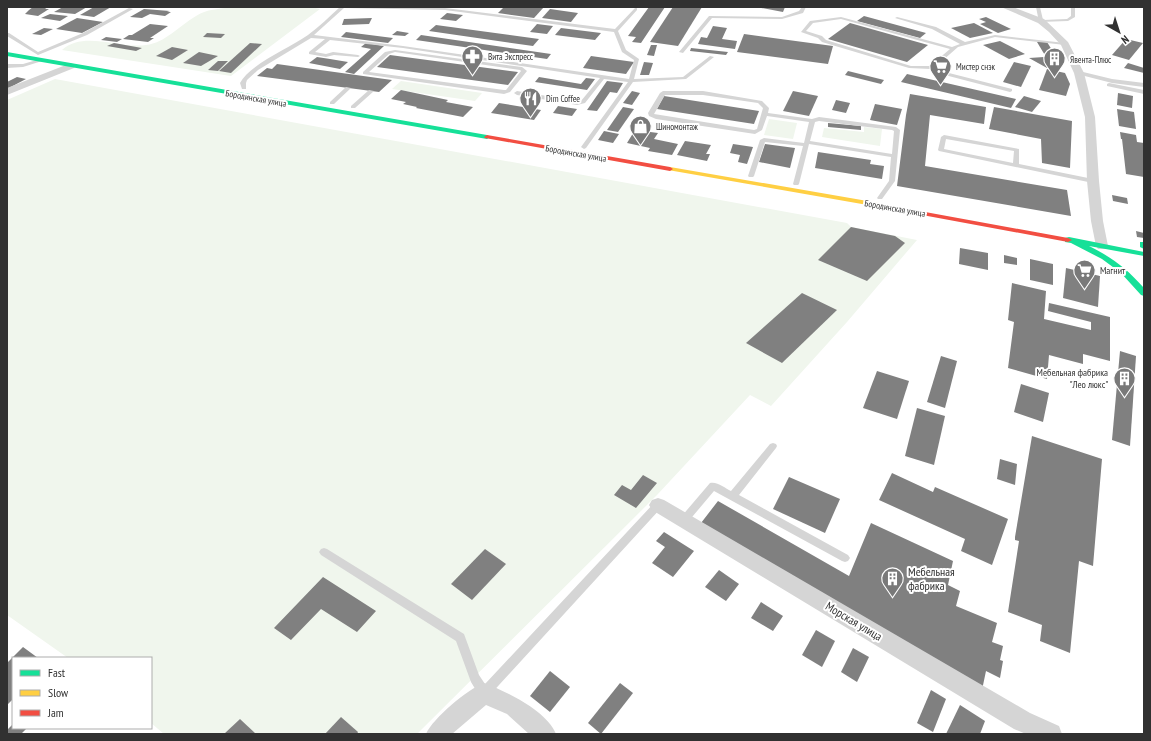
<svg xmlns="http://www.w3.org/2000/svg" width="1151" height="741" viewBox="0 0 1151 741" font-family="'PT Sans Narrow',sans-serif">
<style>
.green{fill:#f0f6ed}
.building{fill:#808080}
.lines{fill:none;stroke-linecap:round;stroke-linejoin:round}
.lane{fill:#d5d5d5;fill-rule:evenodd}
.street{fill:#d5d5d5;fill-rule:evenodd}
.fast{fill:#16e098;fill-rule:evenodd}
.slow{fill:#ffcf43;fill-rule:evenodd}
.jam{fill:#f24e42;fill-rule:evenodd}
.labels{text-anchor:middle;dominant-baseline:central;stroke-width:4;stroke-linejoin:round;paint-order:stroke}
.far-poi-label{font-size:9px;fill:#313131;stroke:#fff;text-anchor:start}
.far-street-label{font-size:9px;fill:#313131;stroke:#fff}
.poi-label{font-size:10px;fill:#313131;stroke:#fff;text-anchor:start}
.near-poi-label{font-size:12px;fill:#313131;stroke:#fff;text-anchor:start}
.near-street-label{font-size:12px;fill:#313131;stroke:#fff}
</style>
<rect width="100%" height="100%" fill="#fff"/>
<!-- green -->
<g class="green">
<path d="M232 7H311L320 9 231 76 62 50C84 30 119 49 146 45 165 43 179 26 196 16 206 9 220 9 232 7Z"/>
<path d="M55 79 847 223 851 227 917 240 847 322 771 406 750 395 657 495 417 734H164L151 723V658H68L7 615V100Z"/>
<path d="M401 81 482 93 475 101 392 89Z"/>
<path d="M769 119 797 123 793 139 764 135Z"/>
<path d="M864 127 882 129 880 146 822 137 824 128 864 132Z"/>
</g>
<!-- building -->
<g class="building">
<path d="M33 7H48L45 9H49L38 16 25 14 29 10Z"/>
<path d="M63 7H87L75 14 54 12Z"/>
<path d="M94 7H111L94 17 80 15Z"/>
<path d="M504 7H544L534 18 498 13Z"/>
<path d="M649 7H665L641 43 632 42 636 37 628 36Z"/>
<path d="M673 7H702L678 46 650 42Z"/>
<path d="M756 7H785L783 12Z"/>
<path d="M144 9 170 11 167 12H171L165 16 150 14 142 18 130 17Z"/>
<path d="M550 9 578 13 571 22 542 18Z"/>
<path d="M447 13 463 15 456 21 440 19Z"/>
<path d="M50 14 68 16 60 21 41 18Z"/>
<path d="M864 16 926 33 920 38 857 21Z"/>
<path d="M986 17 1011 29 998 33 980 24 986 22 979 19Z"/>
<path d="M77 18 103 22 82 33 56 29Z"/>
<path d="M372 18 369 24 342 25 344 19Z"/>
<path d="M850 23 928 45 907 62 828 39Z"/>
<path d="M974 23 993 33 970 38 951 28Z"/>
<path d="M150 24 168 26 150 38H154L148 42 123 39 129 35H132Z"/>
<path d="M537 24 553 26 547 34 530 32Z"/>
<path d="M436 25 539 39 533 46 429 31Z"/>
<path d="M713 26 727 28 722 39 737 41 735 49 698 44 701 37 707 38Z"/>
<path d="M44 28 53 29 41 35 32 34Z"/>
<path d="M561 28 601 33 595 40 555 35Z"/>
<path d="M397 31 409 33 405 36 392 35Z"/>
<path d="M346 32 393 38 388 43 341 37Z"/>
<path d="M207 33 225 34 221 38 203 37Z"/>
<path d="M744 34 833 46 828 64 737 52Z"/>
<path d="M421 35 551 54 547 59 416 40Z"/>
<path d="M106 37 122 39 117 42 101 40Z"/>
<path d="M1126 39 1143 43 1129 60 1112 55Z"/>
<path d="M1000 41 1025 54 1009 59 983 45Z"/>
<path d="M1037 42H1047L1057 58 1046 57Z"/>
<path d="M114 43 142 48 136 51 107 46Z"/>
<path d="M250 43 262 44 231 73 219 71Z"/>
<path d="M366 43 384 46 354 74 345 72 371 49 361 47Z"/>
<path d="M651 45H657L654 56 647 55Z"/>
<path d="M172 47 188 50 172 60 156 56Z"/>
<path d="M691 48 728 52 726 55 690 51Z"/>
<path d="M199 52 218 56 201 66 183 63Z"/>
<path d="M390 55 518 72 508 85 377 67Z"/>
<path d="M591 56 634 62 626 74 583 68Z"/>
<path d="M317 57 330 59 348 62 340 69 309 63Z"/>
<path d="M1044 57 1047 62H1057L1060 67 1047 68 1029 58Z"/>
<path d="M218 61H228L218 71 208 70Z"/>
<path d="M644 62 653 63 649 75H640Z"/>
<path d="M1014 62 1031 66 1021 87 1003 82Z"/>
<path d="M1128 63 1144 68V73L1124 68Z"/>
<path d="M277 64 392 80 379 92 257 76 267 68 272 69Z"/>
<path d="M1047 69 1065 73 1070 84 1066 96 1039 90Z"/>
<path d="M848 71 884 80 881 84 845 75Z"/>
<path d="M907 74 1016 99 1011 108 901 82Z"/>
<path d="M17 77 26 79 7 89V82Z"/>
<path d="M539 77 581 84 586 78 595 79 587 90 535 82Z"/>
<path d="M607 81 623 83 617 93 610 92 597 111 587 110Z"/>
<path d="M401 90 448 100 446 102 473 107 463 117 416 108 417 107 403 104 406 102 391 99Z"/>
<path d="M632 91 640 93 632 105 623 103Z"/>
<path d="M793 91 818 96 809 116 783 111Z"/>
<path d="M1118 93 1133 96 1132 108 1117 105Z"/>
<path d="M910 94 986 107 984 124 930 115 925 166 1067 190 1071 216 897 186 906 115Z"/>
<path d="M664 96 759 111 754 124 657 109Z"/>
<path d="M1024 96 1041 101 1032 112 1015 107Z"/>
<path d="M836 100 850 103 846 113 832 110Z"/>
<path d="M499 103 541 110 534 120 491 113Z"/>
<path d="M875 104 902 109 897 125 870 120Z"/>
<path d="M558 106 577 109 572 116 553 113Z"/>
<path d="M623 107 634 109 618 132 607 130Z"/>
<path d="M994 107 1072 121 1070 168 1042 163 1041 139 989 129Z"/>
<path d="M1117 109 1134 112 1136 129 1119 126Z"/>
<path d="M828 123 861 126V130L828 127Z"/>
<path d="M635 130 658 133 654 139 678 144 672 155 648 151 650 148 627 143Z"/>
<path d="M604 131 619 134 613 143 598 140Z"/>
<path d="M1120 132 1136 135 1137 142 1144 143V177L1126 174 1122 139 1128 140 1121 139Z"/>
<path d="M685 141 711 145 706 154H710L707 161 677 155Z"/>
<path d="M733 144 753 147 747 164 738 162 740 155 730 153Z"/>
<path d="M765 144 795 148 790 168 759 162Z"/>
<path d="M818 152 871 160 870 164 884 166 882 179 815 168Z"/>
<path d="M1112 195 1127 198 1128 204 1113 201Z"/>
<path d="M851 227 895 236 905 243 867 281 818 260Z"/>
<path d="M1136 231 1144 233V238L1137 237Z"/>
<path d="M960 248 988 253V270L959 264Z"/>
<path d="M1004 255 1017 258V265L1004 263Z"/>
<path d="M1030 259 1053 264V285L1030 280Z"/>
<path d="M1066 268 1100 276 1098 307 1063 298Z"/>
<path d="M1012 283 1046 291 1044 319 1091 330V322L1048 311 1049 303 1110 317V361L1083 354V364L1049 355 1047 379 1008 368 1014 322 1008 320Z"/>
<path d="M802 293 837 310 782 363 746 343Z"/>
<path d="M1120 351 1136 356 1130 446 1112 440Z"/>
<path d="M941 356 957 361 945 408 927 402Z"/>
<path d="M877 371 909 381 897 419 863 408Z"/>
<path d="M1021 384 1049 393 1043 422 1014 412Z"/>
<path d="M917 408 945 416 934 465 905 456Z"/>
<path d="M1032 436 1102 459 1093 566 1079 561 1070 653 1040 641 1042 625 1008 612 1019 541 1015 540V537Z"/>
<path d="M1000 459 1017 464 1015 485 997 479Z"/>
<path d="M892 473 933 492 935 487 1008 519 992 565 961 551 965 539 879 500Z"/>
<path d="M643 475 657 483 636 508 614 495 622 485 631 490Z"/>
<path d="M789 477 840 499 825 533 773 509Z"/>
<path d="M718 501 849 576 871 523 953 561 948 585 960 591 956 606 997 623 992 642 1003 646 1000 660 1003 661 1000 678 986 671 982 690 701 523Z"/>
<path d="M664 532 694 551 673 577 652 563 665 547 656 541Z"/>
<path d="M485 549 506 564 472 600 451 584Z"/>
<path d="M719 570 739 584 726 601 705 587Z"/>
<path d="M323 577 376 611 357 632 321 609 291 640 274 628Z"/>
<path d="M761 602 783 616 773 631 751 618Z"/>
<path d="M816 630 835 641 822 667 802 655Z"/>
<path d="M23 647 38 658H13V699L7 705V663Z"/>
<path d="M853 648 869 657 857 682 841 672Z"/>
<path d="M550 671 570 687 550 712 530 696Z"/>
<path d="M620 683 633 693 601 734 588 723Z"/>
<path d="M931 690 946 699 933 732 917 723Z"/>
<path d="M960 705 985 721 980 734H946Z"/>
<path d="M341 717 358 732 357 734H325Z"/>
<path d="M240 719 256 734H224Z"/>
<path d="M13 724V728H27L21 734H7V730Z"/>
</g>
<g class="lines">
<!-- lane -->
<g class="lane">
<path d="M340 7 445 8 615 29 635 8H637V10L618 31 626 50 639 59 634 79 683 77 710 56 714 57 686 79 633 82 586 148 584 149 581 147 628 82 604 79 585 103 577 105 517 95 514 93 517 91 577 101H581L600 78 403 48 330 40 315 52 326 54 333 52 358 55 360 56 358 57 334 55 326 57 309 54V52L325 39 311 38 258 70 247 80 246 83V89H242L240 83C250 64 290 48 308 35 319 27 330 16 340 7ZM344 8 445 10 614 32 622 52 634 60 629 79 403 46 314 35Z"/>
<path d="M802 7H806L803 13 782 19 712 18 683 53 679 52 709 16 782 17 799 11Z"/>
<path d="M1036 7H1040L1043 20 1067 19 1071 16V7H1075V17L1068 21 1039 22Z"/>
<path d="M129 8 133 9 87 35 38 55 7 36V33H9L38 52 83 33Z"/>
<path d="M841 17 952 47 960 44 932 29 895 18 897 17 936 27 965 42 995 35 1065 43 1067 44 1065 45 995 37 958 47 934 68 945 72 1012 89V91L1010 92 941 74 930 69 909 68 822 42 818 38 801 32 810 21ZM841 19 950 49 930 66H911L826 40 822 36 806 31 813 23Z"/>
<path d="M395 50 522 67 527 71 510 92 504 94 363 74V72L385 52ZM395 52 520 70 521 71 506 90H504L369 72 389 54Z"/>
<path d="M40 59 42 60V61L23 67 7 68V64H23Z"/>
<path d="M1079 71 1112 79 1144 83V87L1112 83 1077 74 1076 73Z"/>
<path d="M1109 83 1144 90V94L1107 86V84Z"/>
<path d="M346 87 351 88 334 104H330V102Z"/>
<path d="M369 90 374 91 355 108H351V106Z"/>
<path d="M663 91H703L762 101 769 108 768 113 812 119 819 117 896 127 900 130 895 181 882 199H878L877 198 889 181 891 157 809 144 799 184 798 185H794L793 184 803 146 765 142 754 176 753 177H749L748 176 760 140 764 138 804 143 809 122 767 116 762 130 755 134 656 119 649 116 648 113 660 93ZM665 95H703L758 103 763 108 757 129 754 130 654 114ZM819 121 892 130 894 131 892 154 810 141 815 122Z"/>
<path d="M944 135 1019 149V164L1093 179 1096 181 1093 183 939 151 938 150 941 137ZM946 139 1014 151 1013 163 944 149Z"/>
<path d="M773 443 776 444 777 446 776 448 739 495 848 555 850 558 848 561 845 562 842 561 714 491 687 523 684 524 681 523 679 520 681 517 710 483C717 481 725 488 731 491L770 444Z"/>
<path d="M658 501 661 502 663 505 661 508 488 697 484 699 480 697 471 682 456 641 321 555 319 552 321 549 324 548 327 549 464 634 479 675 485 684 655 502Z"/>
</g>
<!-- street -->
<g class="street">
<path d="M1001 7H1013L1044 19 1068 42 1084 73 1095 117 1099 181 1103 221 1108 246 1106 249H1098L1096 246 1091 221 1087 181 1085 117 1074 73 1061 45 1049 32 1038 23Z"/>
<path d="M71 63 76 66 74 68 7 95V88Z"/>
<path d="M658 498 664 500 1030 713 1059 726 1062 734H1026L1014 729 652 510 649 505 652 500Z"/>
<path d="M484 683C507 692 546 710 556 734H529L507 714 486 705 452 734H426C433 718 468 689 484 683Z"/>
</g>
<!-- fast -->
<g class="fast">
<path d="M7 52 487 135 490 137 487 139 7 56Z"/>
<path d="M1069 237 1144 252V256L1089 246C1113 258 1126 268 1144 288V296L1141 295 1121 273 1102 259 1071 243 1065 242V238Z"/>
<path d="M1140 242H1144V249L1140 247Z"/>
</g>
<!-- slow -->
<path class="slow" d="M670 167 879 203 883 205 879 207 668 170 667 169Z"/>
<!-- jam -->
<g class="jam">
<path d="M487 135 670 167 673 169 670 171 485 138 484 137Z"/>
<path d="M876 203 1068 238 1072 240 1068 242 879 207H876Z"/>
</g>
</g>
<!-- icons -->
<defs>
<symbol id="pharmacy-pin" viewBox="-11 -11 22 30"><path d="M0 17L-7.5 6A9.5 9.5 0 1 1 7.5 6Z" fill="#797979" stroke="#fff"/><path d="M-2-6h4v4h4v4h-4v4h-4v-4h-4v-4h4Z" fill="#fff"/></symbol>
<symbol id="building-pin" viewBox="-11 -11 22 30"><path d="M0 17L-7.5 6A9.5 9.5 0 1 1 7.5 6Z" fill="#797979" stroke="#fff"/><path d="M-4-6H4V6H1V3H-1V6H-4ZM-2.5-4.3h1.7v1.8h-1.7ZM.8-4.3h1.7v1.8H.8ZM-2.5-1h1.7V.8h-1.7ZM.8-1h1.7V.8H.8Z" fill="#fff"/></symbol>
<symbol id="supermarket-pin" viewBox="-11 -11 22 30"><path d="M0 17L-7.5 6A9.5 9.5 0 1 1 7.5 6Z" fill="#797979" stroke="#fff"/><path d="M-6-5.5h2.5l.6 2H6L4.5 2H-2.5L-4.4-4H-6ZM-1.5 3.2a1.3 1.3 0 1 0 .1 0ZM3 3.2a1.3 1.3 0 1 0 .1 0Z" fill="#fff"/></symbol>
<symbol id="restaurant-pin" viewBox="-11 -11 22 30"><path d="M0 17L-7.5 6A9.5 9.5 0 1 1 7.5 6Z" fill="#797979" stroke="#fff"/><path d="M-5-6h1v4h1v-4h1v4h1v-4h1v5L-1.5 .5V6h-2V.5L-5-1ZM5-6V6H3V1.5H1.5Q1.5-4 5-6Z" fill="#fff"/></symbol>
<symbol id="shop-pin" viewBox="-11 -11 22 30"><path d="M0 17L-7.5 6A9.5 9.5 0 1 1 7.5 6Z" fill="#797979" stroke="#fff"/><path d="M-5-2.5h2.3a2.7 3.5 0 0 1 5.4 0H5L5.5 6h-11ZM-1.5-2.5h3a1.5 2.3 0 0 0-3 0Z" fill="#fff"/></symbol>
</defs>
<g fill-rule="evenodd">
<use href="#pharmacy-pin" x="460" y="44" width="25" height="34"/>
<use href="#building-pin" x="1042" y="46" width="25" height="34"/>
<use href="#supermarket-pin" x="928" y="54" width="25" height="34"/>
<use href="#restaurant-pin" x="518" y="86" width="25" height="34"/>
<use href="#shop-pin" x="628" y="114" width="25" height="34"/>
<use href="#supermarket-pin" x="1072" y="258" width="25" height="34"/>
<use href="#building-pin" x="1112" y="366" width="25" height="34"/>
<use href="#building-pin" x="880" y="566" width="25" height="34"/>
</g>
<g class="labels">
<!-- far-poi labels -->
<g class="far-poi-label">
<text x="488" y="56">Вита Экспресс</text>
<text x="1070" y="59">Явента-Плюс</text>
<text x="956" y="66">Мистер снэк</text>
<text x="546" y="98">Dim Coffee</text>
<text x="656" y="126">Шиномонтаж</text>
</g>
<!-- far-street labels -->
<g class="far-street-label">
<text transform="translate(256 98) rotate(10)">Бородинская улица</text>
<text transform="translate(576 153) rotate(10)">Бородинская улица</text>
<text transform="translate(895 208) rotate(10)">Бородинская улица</text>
</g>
<!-- poi labels -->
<g class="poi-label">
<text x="1100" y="270">Магнит</text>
<text x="1108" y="372" text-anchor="end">Мебельная фабрика<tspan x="1108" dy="12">"Лео люкс"</tspan></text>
</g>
<!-- near-poi labels -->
<g class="near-poi-label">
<text x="908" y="571">Мебельная<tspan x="908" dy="14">фабрика</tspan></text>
</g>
<!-- near-street labels -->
<g class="near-street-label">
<text transform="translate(854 621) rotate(31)">Морская улица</text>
</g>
</g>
<!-- border -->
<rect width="1151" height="741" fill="none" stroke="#313131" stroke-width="16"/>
<!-- legend -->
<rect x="12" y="657" width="140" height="72" fill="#ffffff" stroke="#adadad"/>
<rect x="20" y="670" width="20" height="6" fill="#16e098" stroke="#adadad"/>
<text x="48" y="677" font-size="12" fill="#313131">Fast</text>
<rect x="20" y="690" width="20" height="6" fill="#ffcf43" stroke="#adadad"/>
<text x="48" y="697" font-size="12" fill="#313131">Slow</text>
<rect x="20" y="710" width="20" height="6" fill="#f24e42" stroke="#adadad"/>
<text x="48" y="717" font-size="12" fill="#313131">Jam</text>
<!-- north arrow -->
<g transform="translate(1119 32) rotate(141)" stroke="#ffffff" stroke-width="3" paint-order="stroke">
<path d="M0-3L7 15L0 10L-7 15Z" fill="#313131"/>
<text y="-6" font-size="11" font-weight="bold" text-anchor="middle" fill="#313131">N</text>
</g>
</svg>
